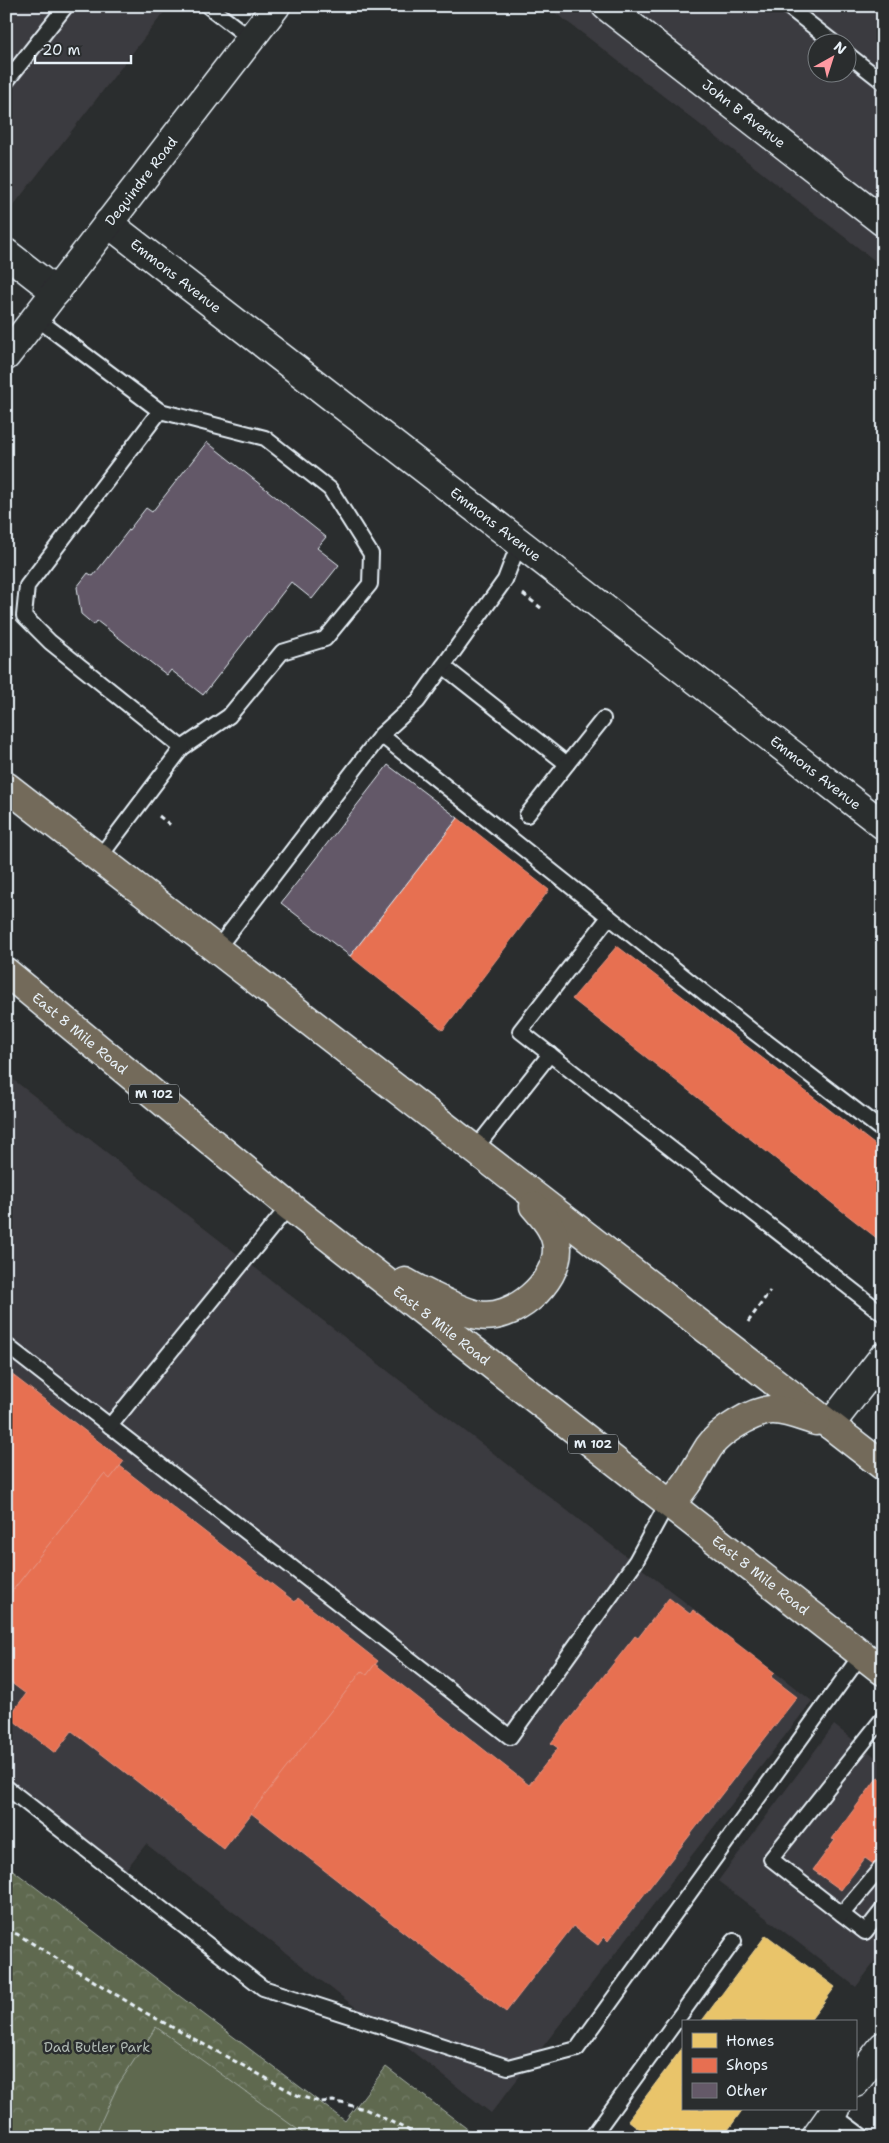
<svg xmlns="http://www.w3.org/2000/svg" width="889" height="2143" viewBox="0 0 889 2143" font-family="'Shantell Sans',sans-serif">
<style>
.built{fill:#3b3a3f;fill-rule:evenodd}
.park{fill:url(#park-crowns);stroke:#a4ada4}
.garden{fill:#5f6950;stroke:#a4ada4}
.homes{fill:#e9c46a;stroke:#e9d295}
.shops{fill:#e76f51;stroke:#e79683}
.building{fill:#645968;stroke:#e8f1f8}
.lines{fill:none;stroke-linecap:round;stroke-linejoin:round}
.lane-casing{stroke:#e8f1f8;stroke-width:18}
.street-casing{stroke:#e8f1f8;stroke-width:31}
.secondary-casing{stroke:#e8f1f8;stroke-width:31}
.highway-casing{stroke:#e8f1f8;stroke-width:31}
.path{stroke:#e8f1f8;stroke-width:3;stroke-dasharray:5 4;stroke-linecap:butt}
.lane{stroke:#2a2d2e;stroke-width:14}
.street{stroke:#2a2d2e;stroke-width:28}
.secondary{stroke:#2a2d2e;stroke-width:28}
.highway{stroke:#736b5a;stroke-width:28}
.labels{text-anchor:middle;dominant-baseline:central;stroke-width:5;stroke-linejoin:round;paint-order:stroke}
.shield{fill:#2a2d2e;stroke:#afb6bb;stroke-width:1}
.shield-label{font-size:12px;font-weight:bold;fill:#e8f1f8}
.street-label{font-size:14px;fill:#e8f1f8;stroke:#2a2d2e}
.park-label{font-size:14px;fill:#b1bbb5;stroke:#2a2d2e}
</style>
<defs>
<pattern id="park-crowns" width="20" height="18" patternUnits="userSpaceOnUse" patternTransform="scale(1.25)"><rect width="20" height="18" fill="#5f6950"/><path d="M2 6a3 3 0 1 1 6 0M12 15a3 3 0 1 1 6 0" fill="none" stroke="#767f6a"/></pattern>
</defs>
<rect width="100%" height="100%" fill="#2a2d2e"/>
<filter id="ink" filterUnits="userSpaceOnUse"><feTurbulence type="fractalNoise" baseFrequency=".02" numOctaves="2"/><feDisplacementMap in="SourceGraphic" scale="10" xChannelSelector="R" yChannelSelector="G"/><feConvolveMatrix kernelMatrix="1 2 1 2 8 2 1 2 1" color-interpolation-filters="sRGB"/></filter>
<g filter="url(#ink)">
<!-- built -->
<g class="built">
<path d="M6 6H169L6 215Z"/>
<path d="M546 6H883V267L586 36ZM816 42H846V72H816Z"/>
<path d="M6 1074 812 1701 491 2113 146 1844 120 1877 6 1788Z"/>
<path d="M834 1725 883 1763V1951L856 1987 718 1881Z"/>
</g>
<!-- park -->
<path class="park" d="M6 1865 345 2121 386 2067 478 2137H6Z"/>
<!-- garden -->
<path class="garden" d="M156 2027 308 2137H94L118 2085Z"/>
<!-- homes -->
<g class="homes">
<path d="M766 1935 835 1987 809 2022H701Z"/>
<path d="M683 2047V2109H743L723 2137H650L628 2120Z"/>
</g>
<!-- shops -->
<g class="shops">
<path d="M458 818 549 890 443 1030 350 956Z"/>
<path d="M617 946 883 1151V1243L572 999Z"/>
<path d="M6 1370 124 1461 110 1479 104 1474 6 1599Z"/>
<path d="M120 1466 295 1602 298 1598 378 1661 367 1675 362 1671 224 1849 72 1731 55 1753 9 1717 26 1694 6 1679V1599L104 1474 110 1479Z"/>
<path d="M669 1598 690 1614 693 1610 775 1673 771 1677 797 1697 608 1941 604 1937 598 1945 573 1926 506 2012 251 1813 362 1671 367 1675 375 1664 529 1785 558 1748 551 1743 635 1636 638 1638Z"/>
<path d="M878 1777 883 1780V1833L880 1837 883 1840V1871L865 1858 841 1890 813 1870 835 1840 832 1839Z"/>
</g>
<!-- building -->
<g class="building">
<path d="M207 442 326 537 317 548 339 565 312 599 291 582 203 695 171 670 167 675 97 621 94 625 81 614 77 587 88 573 93 576 146 508 152 512Z"/>
<path d="M388 765 458 818 350 956 281 903Z"/>
</g>
<g class="lines">
<defs>
<g id="lane">
<path d="M208 6 251 39"/>
<path d="M787 6 833 42"/>
<path d="M846 53 883 82"/>
<path d="M6 82 66 6"/>
<path d="M36 318 160 411 265 438 330 489 371 554 370 584 325 639 282 652 229 716 182 748 99 858"/>
<path d="M160 411 27 586 24 616 50 642 182 748"/>
<path d="M443 666 567 764 603 719"/>
<path d="M381 735 751 1030 883 1131"/>
<path d="M527 815 567 764"/>
<path d="M609 917 520 1031 883 1314"/>
<path d="M217 949 381 735 418 701 505 580 519 543"/>
<path d="M475 1149 550 1054"/>
<path d="M6 1345 510 1737 636 1561 661 1515 670 1504"/>
<path d="M110 1426 289 1206"/>
<path d="M883 1718 771 1859 865 1932 883 1909"/>
<path d="M6 1787 263 1988 508 2067 577 2049 861 1655"/>
<path d="M842 1914 880 1869"/>
<path d="M832 2114 863 2137"/>
<path d="M592 2137 734 1941"/>
</g>
<g id="street">
<path id="s1" d="M606 6 883 222"/>
<path id="s2" d="M108 223 883 825"/>
<path d="M6 253 56 292"/>
<path d="M830 1425 883 1357"/>
<path d="M855 2083 883 2046"/>
<path d="M816 2137 836 2109"/>
</g>
<g id="secondary">
<path id="s3" d="M6 356 276 6"/>
</g>
<g id="highway">
<path d="M6 786 883 1466"/>
<path id="s4" d="M6 972 289 1206 883 1671"/>
<path d="M405 1282C420 1291 462 1312 478 1315 512 1322 558 1283 557 1248 556 1230 545 1219 534 1206"/>
<path d="M670 1504C689 1484 695 1469 709 1447 720 1431 752 1412 771 1410 785 1409 803 1417 816 1421"/>
</g>
</defs>
<!-- lane casing -->
<use href="#lane" class="lane-casing"/>
<!-- street casing -->
<use href="#street" class="street-casing"/>
<!-- secondary casing -->
<use href="#secondary" class="secondary-casing"/>
<!-- highway casing -->
<use href="#highway" class="highway-casing"/>
<!-- path -->
<g class="path">
<path d="M523 594 541 608"/>
<path d="M159 816 173 827"/>
<path d="M748 1322 770 1291"/>
<path d="M6 1932 17 1934 146 2013 299 2096 320 2102 333 2101 365 2109 408 2130 417 2137"/>
</g>
<!-- lane -->
<use href="#lane" class="lane"/>
<!-- street -->
<use href="#street" class="street"/>
<!-- secondary -->
<use href="#secondary" class="secondary"/>
<!-- highway -->
<use href="#highway" class="highway"/>
</g>
</g>
<g class="labels">
<!-- shield labels -->
<g class="shield">
<rect x="129" y="1084.5" width="50" height="19" rx="4"/>
<rect x="568" y="1434.5" width="50" height="19" rx="4"/>
</g>
<g class="shield-label">
<text x="154" y="1094">M 102</text>
<text x="593" y="1444">M 102</text>
</g>
<!-- street labels -->
<g class="street-label">
<text stroke="none"><textPath href="#s1" startOffset="175">John B Avenue</textPath></text>
<text stroke="none"><textPath href="#s3" startOffset="221">Dequindre Road</textPath></text>
<text stroke="none"><textPath href="#s2" startOffset="86">Emmons Avenue</textPath></text>
<text stroke="none"><textPath href="#s2" startOffset="491">Emmons Avenue</textPath></text>
<text stroke="none"><textPath href="#s2" startOffset="896">Emmons Avenue</textPath></text>
<text stroke="none"><textPath href="#s4" startOffset="96">East 8 Mile Road</textPath></text>
<text stroke="none"><textPath href="#s4" startOffset="561">East 8 Mile Road</textPath></text>
<text stroke="none"><textPath href="#s4" startOffset="966">East 8 Mile Road</textPath></text>
</g>
<!-- park labels -->
<g class="park-label">
<text x="97" y="2047">Dad Butler Park</text>
</g>
</g>
<!-- margin -->
<rect width="889" height="2143" fill="none" stroke="#2a2d2e" stroke-width="25"/>
<rect x="12" y="12" width="864" height="2118" fill="none" stroke="#e8f1f8" stroke-width="2" filter="url(#ink)"/>
<!-- legend -->
<rect x="682" y="2020" width="175" height="90" fill="#2a2d2e" stroke="#767b7f"/>
<rect x="692" y="2033" width="25" height="15" fill="#e9c46a" stroke="#767b7f"/>
<text x="726" y="2046" font-size="15" fill="#e8f1f8">Homes</text>
<rect x="692" y="2058" width="25" height="15" fill="#e76f51" stroke="#767b7f"/>
<text x="726" y="2070" font-size="15" fill="#e8f1f8">Shops</text>
<rect x="692" y="2083" width="25" height="15" fill="#645968" stroke="#767b7f"/>
<text x="726" y="2096" font-size="15" fill="#e8f1f8">Other</text>
<!-- north arrow -->
<g transform="translate(832 58) rotate(39)"><circle r="24" fill="#2a2d2e" stroke="#767b7f"/>
<path d="M0-4L9 19L0 12L-9 19Z" fill="#ff9aa2"/>
<text y="-8" font-size="14" font-weight="bold" text-anchor="middle" fill="#e8f1f8">N</text>
</g>
<!-- scale -->
<path d="M35 55v8h96v-8" fill="none" stroke="#e8f1f8" stroke-width="2.5"/>
<text x="42" y="55" font-size="15" fill="#e8f1f8" stroke="#2a2d2e" stroke-width="4" paint-order="stroke">20 m</text>
</svg>
